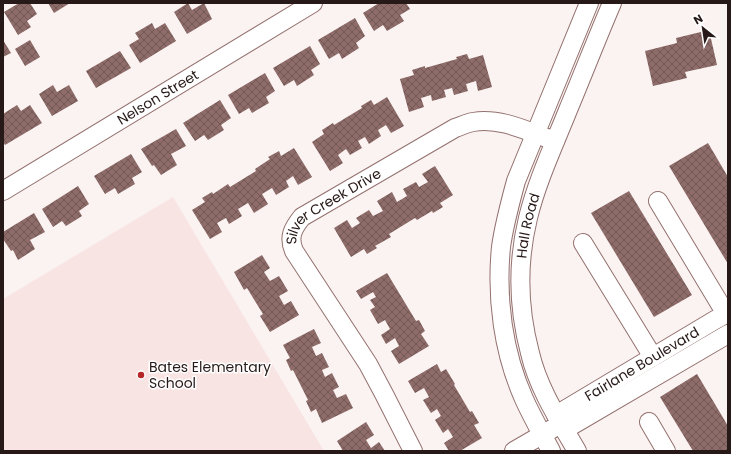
<svg xmlns="http://www.w3.org/2000/svg" width="731" height="454" viewBox="0 0 731 454" font-family="Poppins,sans-serif">
<style>
.built{fill:#f8e5e3}
.building{fill:url(#building-cross-hatch)}
.lines{fill:none;stroke-linecap:round;stroke-linejoin:round}
.minor-casing{stroke:#93716e;stroke-width:20}
.minor{stroke:#fff;stroke-width:18}
.poi-dot{fill:#b7272a;stroke:#fff;stroke-width:1.5}
.labels{text-anchor:middle;dominant-baseline:central;stroke-width:3;stroke-linejoin:round;paint-order:stroke}
.street-label{font-size:14px;fill:#261917;stroke:#fff}
.poi-label{font-size:14px;fill:#261917;stroke:#fff;text-anchor:start}
</style>
<defs>
<pattern id="building-cross-hatch" width="8" height="8" patternUnits="userSpaceOnUse"><rect width="8" height="8" fill="#8e6c69"/><path d="M0 0l8 8M0 8l8-8" fill="none" stroke="#745855"/></pattern>
</defs>
<rect width="100%" height="100%" fill="#fbf3f2"/>
<!-- built -->
<path class="built" d="M173 197 324 451H3V299Z"/>
<!-- building -->
<g class="building">
<path d="M19 3H30L37 14 27 21 31 27 18 35 4 12Z"/>
<path d="M48 3H70L54 13Z"/>
<path d="M188 3 192 10 204 3 212 19 187 34 174 12Z"/>
<path d="M379 3H406L410 9 400 15 404 21 387 31 383 25 374 31 363 13Z"/>
<path d="M355 18 365 36 356 43 359 48 342 59 339 53 329 59 318 40Z"/>
<path d="M152 23 155 29 165 23 176 41 140 63 129 45 139 39 135 33Z"/>
<path d="M709 30 717 65 685 72 687 78 653 86 645 51 677 43 676 38Z"/>
<path d="M3 40 11 53 3 57Z"/>
<path d="M30 40 40 57 25 66 15 49Z"/>
<path d="M310 46 320 64 311 70 314 75 297 86 294 80 284 86 273 68Z"/>
<path d="M120 51 131 68 96 88 86 71Z"/>
<path d="M467 54 469 59 483 55 492 87 478 91 476 81 466 84 468 91 454 95 452 88 444 90 446 97 432 101 431 95 421 98 424 107 409 112 400 79 414 75 412 70 425 66V68L457 59 456 57Z"/>
<path d="M265 73 275 91 266 97 269 103 252 113 249 108 239 114 228 95Z"/>
<path d="M53 85 57 92 69 85 78 101 52 116 39 94Z"/>
<path d="M387 97 404 126 391 133 386 125 378 130 381 136 369 144 365 137 358 141 362 148 350 155 346 149 338 155 343 163 330 171 312 142 324 134 322 130 333 123 334 125 362 108 361 106 371 100 374 105Z"/>
<path d="M220 100 231 118 221 125 224 130 208 140 204 135 195 141 183 123Z"/>
<path d="M17 105 21 111 30 105 42 123 5 145 3 142V114Z"/>
<path d="M176 129 186 146 171 154 177 165 161 175 154 165 152 166 141 149Z"/>
<path d="M708 143 728 177V264L669 166Z"/>
<path d="M294 148 312 177 298 185 293 176 286 181 289 187 276 195 272 188 262 194 268 204 254 213 248 203 238 209 242 216 229 224 226 218 217 223 222 232 210 239 192 210 205 202 202 198 212 192 213 194 228 184 230 187 256 171 255 169 270 159 268 157 279 151 281 156Z"/>
<path d="M131 154 142 172 132 178 135 184 118 194 115 188 105 194 94 176Z"/>
<path d="M435 166 453 195 440 203 443 207 433 213 432 211 417 220 415 218 389 234 391 237 375 246 377 248 367 254 364 249 351 257 334 228 347 220 352 228 360 223 356 218 369 210 373 216 383 211 377 201 392 192 397 202 407 196 403 189 416 182 419 187 428 182 422 174Z"/>
<path d="M78 186 89 204 79 211 82 216 66 226 62 221 53 227 42 209Z"/>
<path d="M629 191 692 295 654 317 591 213Z"/>
<path d="M34 213 45 232 30 240 35 249 18 260 13 250 11 251 3 239V232Z"/>
<path d="M262 255 270 268 264 272 270 281 279 276 288 291 279 296 284 305 291 301 299 315 270 332 260 316 263 314 247 288 244 290 234 272Z"/>
<path d="M387 273 416 321 419 320 425 331 421 334 429 346 399 364 391 351 399 346 395 338 386 344 381 335 390 329 385 320 378 324 370 310 375 307 370 300 376 297 373 292 361 299 356 291Z"/>
<path d="M314 329 321 343 312 347 316 356 322 353 329 367 322 370 325 377 332 373 339 387 333 390 337 398 346 394 353 408 322 423 316 409 311 412 306 401 308 400 293 370 291 371 286 360 290 358 283 345Z"/>
<path d="M437 364 441 372 446 369 455 384 454 385 470 412 472 411 479 423 474 425 482 438 460 451H449L444 443 453 437 448 429 443 433 435 420 441 416 437 409 431 413 423 400 429 397 424 388 415 393 408 381Z"/>
<path d="M697 374 728 426V451H693L660 397Z"/>
<path d="M366 422 374 435 366 440 371 448 379 442 385 451H343L337 441Z"/>
</g>
<g class="lines">
<defs>
<g id="minor">
<path id="s1" d="M3 191 313 3"/>
<path d="M658 201 726 314"/>
<path d="M583 243 653 357"/>
<path id="s2" d="M556 415 715 320 728 313"/>
<path d="M649 422 666 451"/>
<path d="M564 430 728 334"/>
<path id="s3" d="M413 451 384 394 368 364 294 251C288 237 293 228 302 217L455 128C461 126 467 123 473 122 501 117 529 132 555 141"/>
<path d="M514 451 552 429"/>
<path d="M551 451C542 434 532 417 524 399 503 352 496 298 501 247 504 225 510 203 516 181L589 3"/>
<path id="s4" d="M577 451C559 420 538 388 530 353 518 308 517 263 528 218 537 181 554 145 568 110 583 74 597 38 612 3"/>
</g>
</defs>
<!-- minor casing -->
<use href="#minor" class="minor-casing"/>
<!-- minor -->
<use href="#minor" class="minor"/>
</g>
<!-- markers -->
<circle class="poi-dot" cx="141" cy="375" r="4"/>
<g class="labels">
<!-- street labels -->
<g class="street-label">
<text stroke="none"><textPath href="#s1" startOffset="181">Nelson Street</textPath></text>
<text stroke="none"><textPath href="#s3" startOffset="300">Silver Creek Drive</textPath></text>
<text stroke="none"><textPath href="#s4" startOffset="238">Hall Road</textPath></text>
<text stroke="none"><textPath href="#s2" startOffset="100">Fairlane Boulevard</textPath></text>
</g>
<!-- poi labels -->
<g class="poi-label">
<text x="149" y="367">Bates Elementary<tspan x="149" dy="16">School</tspan></text>
</g>
</g>
<!-- border -->
<rect width="731" height="454" fill="none" stroke="#261917" stroke-width="8"/>
<!-- north arrow -->
<g transform="translate(703 28) rotate(330)" stroke="#ffffff" stroke-width="3" paint-order="stroke">
<path d="M0-3L7 15L0 10L-7 15Z" fill="#261917"/>
<text y="-6" font-size="11" font-weight="bold" text-anchor="middle" fill="#261917">N</text>
</g>
</svg>
